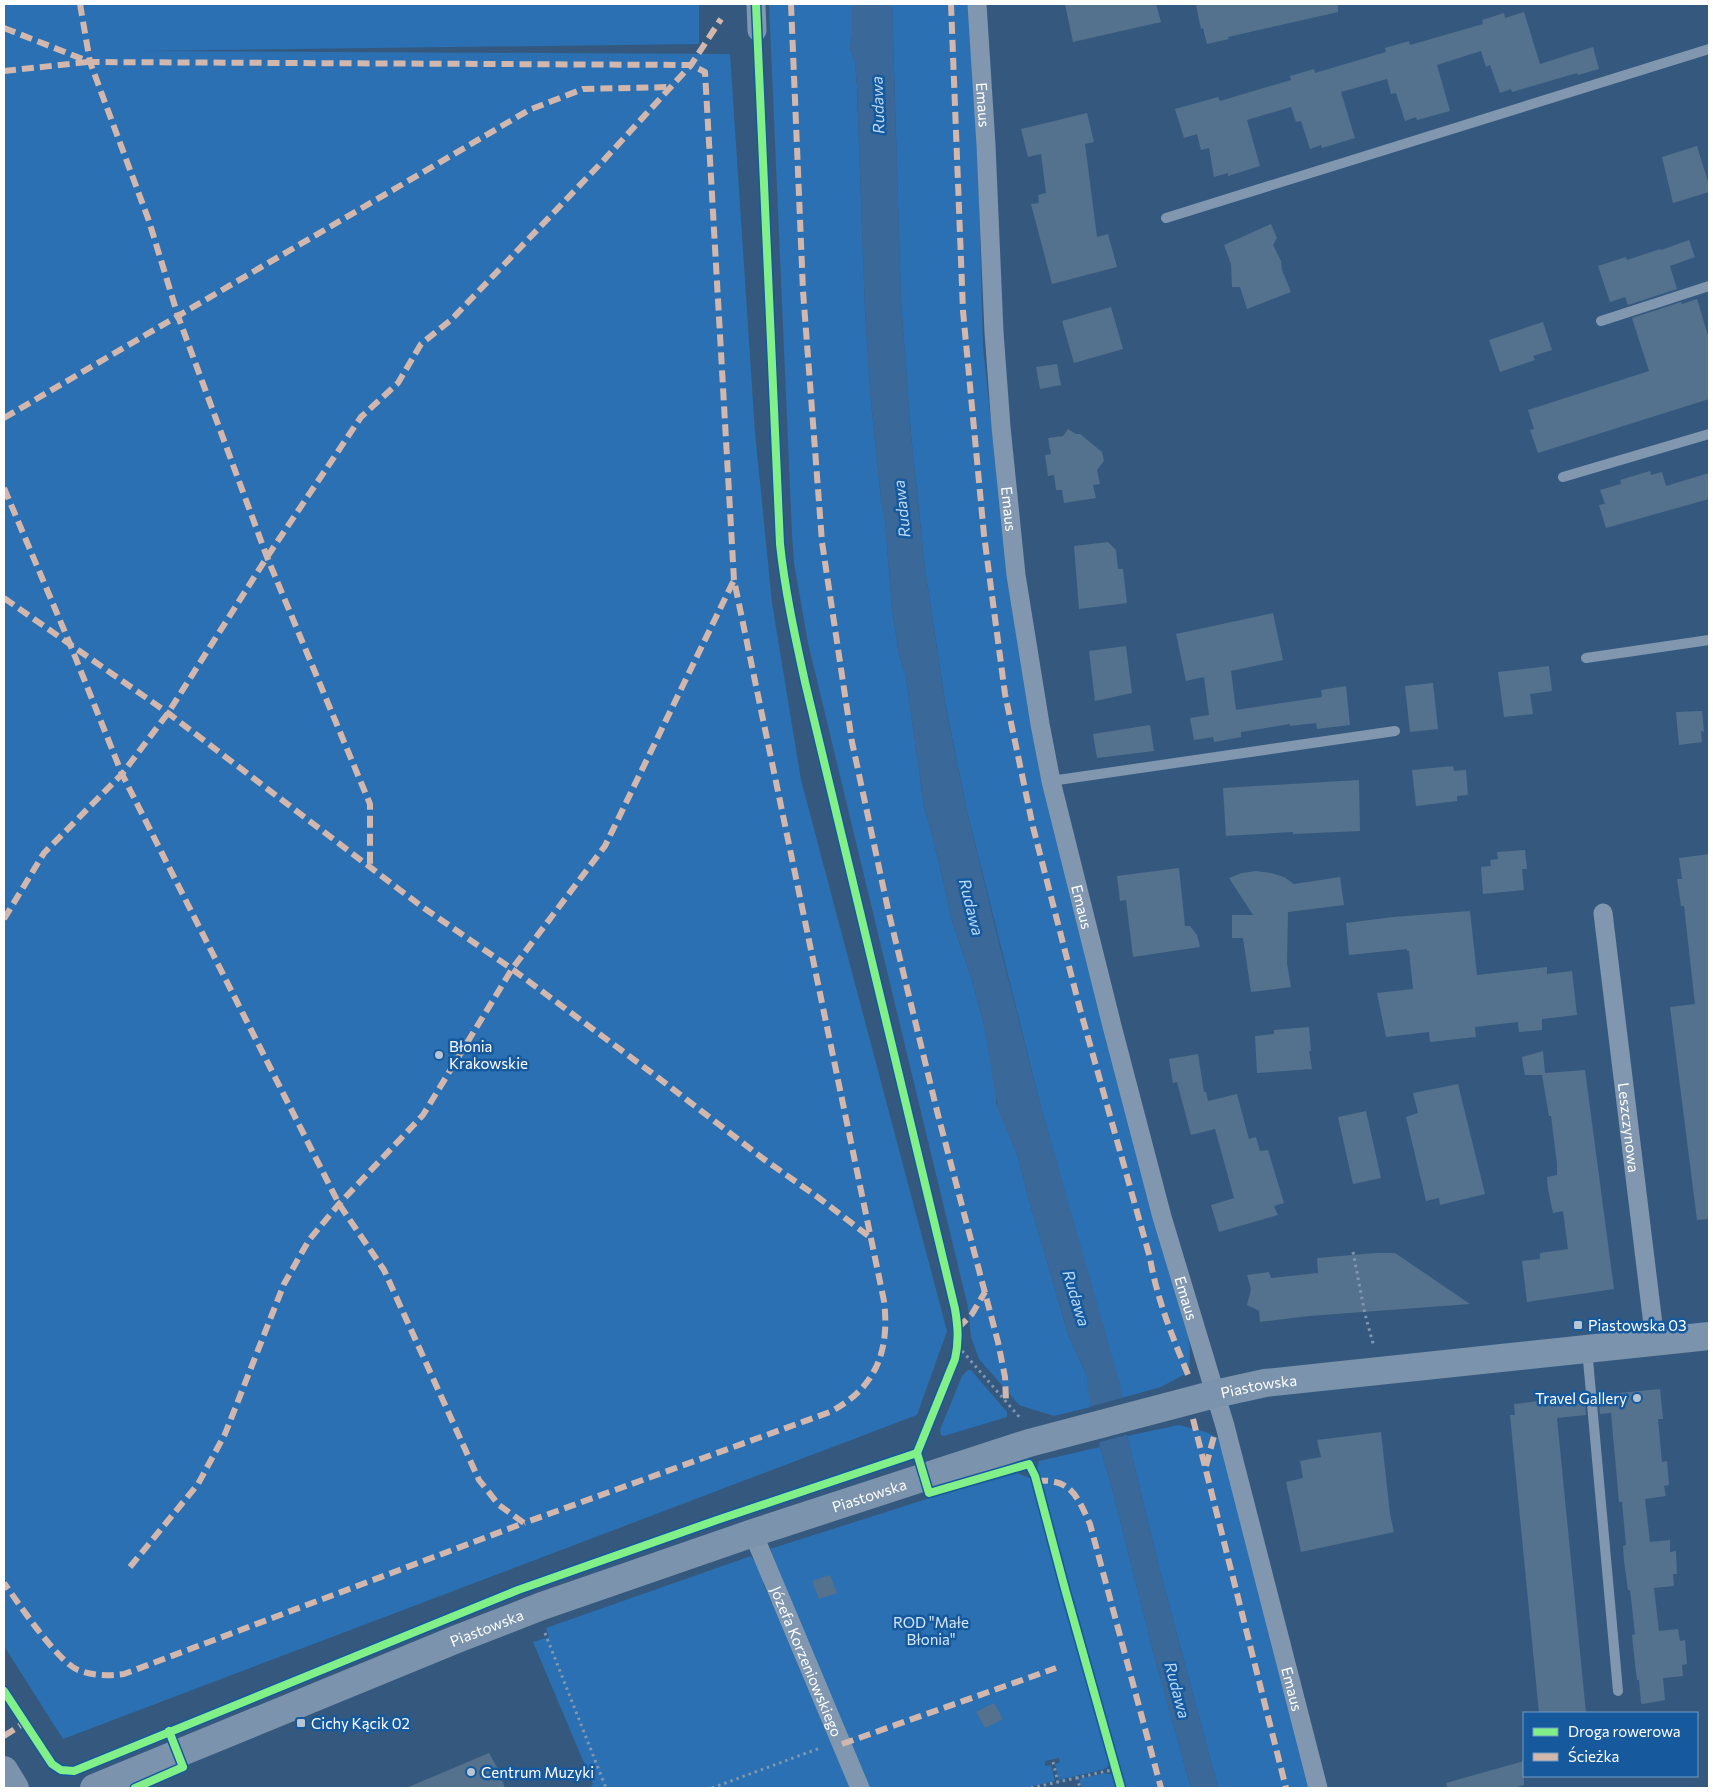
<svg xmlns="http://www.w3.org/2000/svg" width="1713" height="1792" viewBox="0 0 1713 1792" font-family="Commissioner,sans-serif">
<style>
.green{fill:#2b70b2}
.water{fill:#3a6898}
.pier{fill:#35597e}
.building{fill:#54718e}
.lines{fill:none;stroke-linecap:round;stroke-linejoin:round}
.path{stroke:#8097af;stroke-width:3;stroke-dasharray:2.5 4;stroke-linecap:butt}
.lane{stroke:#8097af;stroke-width:10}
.street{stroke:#8097af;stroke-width:19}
.secondary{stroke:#7b93ac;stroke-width:28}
.quiet{stroke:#d1b7ad;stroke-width:6;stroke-dasharray:12 6;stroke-linecap:butt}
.cycleway-casing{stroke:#16599d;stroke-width:11}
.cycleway{stroke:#82f089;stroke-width:8}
.poi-dot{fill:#b8c5d2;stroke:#16599d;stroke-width:2}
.labels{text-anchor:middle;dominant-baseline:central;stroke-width:5;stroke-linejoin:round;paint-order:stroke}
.street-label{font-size:15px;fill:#fff;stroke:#16599d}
.poi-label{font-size:15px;fill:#fff;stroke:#16599d;text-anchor:start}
.park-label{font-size:15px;fill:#d5e9fd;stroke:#16599d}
.water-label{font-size:16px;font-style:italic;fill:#badaf9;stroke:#16599d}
</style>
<rect width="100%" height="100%" fill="#35597e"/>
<!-- green -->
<g class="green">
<path d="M4 4H699V44L139 51 730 54 755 432 772 603 801 780 947 1331 917 1415 63 1739 4 1646Z"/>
<path d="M769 4H852V37L850 47 855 62 857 86 865 311 871 401 881 499 885 520 892 608 899 654 906 677 924 806 934 842 953 924 972 980 984 1025 996 1087V1103L1017 1154 1029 1200 1068 1334 1087 1376 1091 1407 1054 1416 1019 1405 979 1359 971 1337 968 1307 808 643 794 563 792 534Z"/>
<path d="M892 4H971L979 198 983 347 1004 541 1188 1330 1190 1354 1189 1372 1161 1387 1122 1398 1038 1096 967 811 946 708 925 569 911 435 901 302Z"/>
<path d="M968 1370H971L1007 1412V1417L944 1436 941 1435 940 1430 962 1376Z"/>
<path d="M1179 1425 1206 1432 1220 1439 1309 1788H1218L1161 1575 1127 1436Z"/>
<path d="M1100 1447 1112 1488 1153 1651 1191 1788H1126L1037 1469 1039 1461Z"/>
<path d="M1017 1473 1032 1479 1110 1764 1105 1769 1059 1780 1055 1764 1060 1762 1059 1758 1045 1761V1766L1051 1765 1055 1781 1024 1788H868L770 1549 930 1498Z"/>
<path d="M751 1556 767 1582 763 1584 800 1662 852 1788H590L593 1784 533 1642 549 1637 546 1628Z"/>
<path d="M1105 1773 1114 1775 1117 1788H1082L1079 1779Z"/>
</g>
<!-- water -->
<path class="water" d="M852 4H892L901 301 911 435 925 569 946 709 967 811 998 939 1038 1096 1120 1384 1127 1436 1161 1575 1218 1788H1191L1153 1651 1112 1488 1100 1447 1088 1392 1087 1376 1068 1334 1029 1200 1017 1154 998 1110 984 1025 972 980 953 924 934 842 924 806 906 677 899 654 892 608 885 520 881 499 871 401 865 311 857 86 855 62 850 47 852 37Z"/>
<!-- pier -->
<path class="pier" d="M1125 1397 1130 1434 1096 1443 1089 1407Z"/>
<!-- building -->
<g class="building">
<path d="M1065 4H1156L1161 22 1073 42Z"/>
<path d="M1206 4H1338V12L1228 37 1229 39 1207 44 1203 28 1201 29 1196 5Z"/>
<path d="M1524 12 1540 64 1593 47 1599 69 1578 75 1577 73 1512 92 1511 89 1500 93 1490 65 1486 67 1481 51 1437 65 1450 111 1417 120 1416 117 1405 121 1396 93 1391 94 1387 79 1341 92 1355 138 1322 148 1321 145 1310 149 1301 121 1296 122 1291 107 1247 120 1260 166 1228 176V173L1214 177 1209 148 1201 150 1197 134 1184 138 1175 109 1218 97 1220 101 1291 80 1290 76 1314 69 1315 73 1386 52 1385 48 1409 41 1410 45 1483 24 1482 20 1504 13 1505 18Z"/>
<path d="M1087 113 1094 142 1085 144 1097 237 1108 234 1117 267 1052 284 1031 204 1039 203 1038 195 1046 193 1041 154 1028 157 1021 129Z"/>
<path d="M1697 146 1709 185V192L1673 203 1662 157Z"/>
<path d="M1271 224 1277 238 1273 245 1281 261 1282 270 1291 292 1247 309 1240 287H1232L1231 264 1224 245Z"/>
<path d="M1689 240 1695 257 1670 266 1677 289 1628 305 1625 297 1610 302 1598 266 1626 257 1627 260 1660 249 1661 250Z"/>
<path d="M1697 299 1709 339V399L1538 453 1530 430 1534 429 1528 410 1649 371 1632 318 1681 302 1682 304Z"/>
<path d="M1111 307 1123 349 1074 363 1062 321Z"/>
<path d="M1543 322 1552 350 1533 356 1535 360 1500 372 1489 340Z"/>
<path d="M1057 364 1061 385 1040 389 1036 367Z"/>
<path d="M1068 429 1076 434H1080L1102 452 1104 461 1097 470 1100 484 1093 485 1096 498 1064 503 1062 490H1056L1054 475 1048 476 1045 455 1051 454 1048 438 1063 436Z"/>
<path d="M1650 471 1651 475 1662 472 1666 486 1709 473V499L1606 528 1599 505 1605 504 1600 490 1621 484 1620 480Z"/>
<path d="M1108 542 1116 550 1118 569H1123L1127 603 1079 609 1074 546Z"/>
<path d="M1273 613 1283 660 1231 671 1236 710 1322 697 1321 690 1346 686 1350 725 1317 729 1316 723 1290 726V724L1241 732V737L1214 742 1213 737 1194 740 1190 718 1209 715 1204 677 1186 681 1176 634Z"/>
<path d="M1126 646 1132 693 1095 701 1089 651Z"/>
<path d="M1549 666 1552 691 1530 694 1533 714 1504 717 1498 672Z"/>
<path d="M1433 683 1438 729 1410 732 1405 686Z"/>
<path d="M1702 711 1704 732 1701 731 1702 742 1679 745 1676 712Z"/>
<path d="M1150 725 1154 751 1097 758 1093 734Z"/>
<path d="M1453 766 1454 771 1466 770 1468 795 1457 796V801L1416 806 1412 770Z"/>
<path d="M1359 780 1360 831 1293 834V832L1226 836 1223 788Z"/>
<path d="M1525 850 1527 869H1522L1524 890 1483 894 1481 867 1491 866 1490 860 1498 859 1497 852Z"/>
<path d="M1709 854V1219L1697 1220 1670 1007 1695 1004 1684 906H1681L1677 879H1682L1679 858Z"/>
<path d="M1179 868 1185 926H1190L1197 935 1200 947 1133 957 1126 900 1120 901 1117 876Z"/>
<path d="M1256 871 1271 873 1284 877 1294 884 1340 877 1344 905 1288 912 1287 964 1291 987 1251 992 1243 938H1232V915H1253L1229 878 1242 873Z"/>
<path d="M1470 911 1477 975 1547 967V974L1572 971 1577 1015 1542 1019V1030L1519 1032 1518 1022 1475 1027 1476 1037 1430 1042 1429 1032 1386 1037 1377 993 1413 989 1409 951H1407V949L1349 955 1346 923 1393 917Z"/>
<path d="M1309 1027 1311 1051H1309L1312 1069 1257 1073 1255 1036 1274 1034V1030Z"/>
<path d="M1543 1051 1545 1073 1585 1070 1614 1289 1527 1302 1522 1261 1540 1259V1253L1568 1249 1563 1211 1553 1213 1548 1189 1547 1177 1557 1175V1164L1551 1116H1549L1542 1075H1525L1523 1065 1522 1057Z"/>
<path d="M1198 1054 1204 1092H1206L1208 1101 1237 1094 1249 1139 1256 1137 1260 1151 1268 1150 1284 1203 1274 1206 1278 1215 1219 1232 1211 1205 1234 1198 1215 1129 1191 1135 1177 1082 1173 1083 1169 1059Z"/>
<path d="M1458 1084 1485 1194 1440 1205 1439 1198 1426 1201 1406 1117 1418 1113 1413 1093Z"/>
<path d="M1366 1111 1381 1178 1353 1184 1338 1117Z"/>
<path d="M1376 1253H1395L1470 1304 1309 1316 1260 1322 1259 1311 1247 1305 1251 1289 1247 1275 1269 1272 1271 1278 1318 1273 1317 1258Z"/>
<path d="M1660 1389 1663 1419H1658L1662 1462 1667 1461 1669 1485 1664 1486 1666 1496 1645 1499 1650 1542 1670 1540V1552L1676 1551 1677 1574H1673L1674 1586 1654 1588 1659 1631 1678 1629 1680 1641 1685 1640 1687 1664 1682 1665 1683 1676 1663 1678 1665 1700 1643 1704 1641 1703 1639 1680H1637L1635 1664 1632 1635 1635 1634 1630 1590H1628L1624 1561 1623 1546 1626 1545 1622 1502H1619L1611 1413 1600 1414 1598 1395Z"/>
<path d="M1584 1396 1586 1415 1557 1418 1586 1713H1539L1510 1415H1515L1514 1404Z"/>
<path d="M1381 1432 1390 1514 1394 1532 1301 1552 1286 1482 1303 1478 1300 1461 1321 1457 1317 1440Z"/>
<path d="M830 1575 837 1593 819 1599 812 1581Z"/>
<path d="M994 1703 1003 1719 985 1728 976 1712Z"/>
<path d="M489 1753 498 1769 505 1788H406Z"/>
<path d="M1524 1761V1785L1514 1788H1447L1446 1783Z"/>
</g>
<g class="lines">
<!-- path -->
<g class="path">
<path d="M1353 1252 1365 1314 1374 1347"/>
<path d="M958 1346 1021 1419"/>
<path d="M545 1633 606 1788"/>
<path d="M1053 1762 1058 1782"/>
<path d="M1077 1777 1080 1788"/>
<path d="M712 1788 820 1748"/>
<path d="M1031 1788 1116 1769"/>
</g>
<!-- lane -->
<g class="lane">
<path d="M1166 218 1709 49"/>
<path d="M1601 321 1709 286"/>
<path d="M1563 477 1709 434"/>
<path d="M1586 658 1709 640"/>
<path d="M1051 781 1395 731"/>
<path d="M1587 1349 1618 1691"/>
</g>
<!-- street -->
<g class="street">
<path d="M756 4 757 31"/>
<path id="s1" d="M977 4 986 145 994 332 1001 427 1016 575 1040 724 1051 781 1112 1026 1162 1217 1225 1426 1318 1788"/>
<path id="s2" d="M1603 913 1655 1341"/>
<path id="s3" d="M753 1533 860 1788"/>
</g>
<!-- secondary -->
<g class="secondary">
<path d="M4 1770 15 1788"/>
<path id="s4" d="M94 1788 457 1639 542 1606 753 1533 1029 1443 1215 1394 1265 1383 1709 1336"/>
</g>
<!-- quiet -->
<g class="quiet">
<path d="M80 4 90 62 149 221 178 316 267 557 370 804V866"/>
<path d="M791 4 803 291 822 542 852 742 889 914 938 1115 998 1342 1005 1377 1006 1401"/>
<path d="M951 4 963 311 984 535 1005 694 1033 827 1080 1009 1150 1258C1157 1300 1173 1338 1189 1377"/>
<path d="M4 28 90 62 691 65 705 72 734 580 884 1301C890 1351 876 1388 830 1412L524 1523"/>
<path d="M4 71 88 62"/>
<path d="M4 418 529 110 583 89 671 87"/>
<path d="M4 488 70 644 122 774 339 1204 384 1270 479 1480 499 1505 524 1523 124 1674C108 1676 93 1676 78 1670 57 1661 19 1604 4 1583"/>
<path d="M4 598 168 713 421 906 512 969 652 1073 765 1160 819 1198 871 1238"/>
<path d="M4 919 44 853 122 774 168 713 267 557 361 417 398 383 421 344 451 320 603 161 691 65 721 19"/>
<path d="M958 1328 972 1314 985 1292"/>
<path d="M1193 1419 1286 1788"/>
<path d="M1206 1466 1214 1436"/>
<path d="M1036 1481C1071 1478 1077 1496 1090 1524L1161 1788"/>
<path d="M130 1567 198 1484 225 1434 284 1284 309 1240 339 1204 423 1115 512 969 605 846 734 580"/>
<path d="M4 1736 24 1723"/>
<path d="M842 1744 1056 1668"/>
</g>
<defs>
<g id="cycleway">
<path d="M756 4 780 544C785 591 795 636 805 682L955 1309C958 1327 959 1341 955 1359L917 1453 929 1493 1029 1464 1035 1476 1065 1589 1121 1788"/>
<path d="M4 1691 52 1764 61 1770 74 1771 518 1590 717 1520 917 1453"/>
<path d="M135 1788 183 1767 169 1731"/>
</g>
</defs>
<!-- cycleway casing -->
<use href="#cycleway" class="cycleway-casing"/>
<!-- cycleway -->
<use href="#cycleway" class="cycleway"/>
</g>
<!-- markers -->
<g class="poi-dot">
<circle cx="439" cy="1055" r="5"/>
<rect x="1573" y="1320" width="10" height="10" rx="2.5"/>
<circle cx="1637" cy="1398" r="5"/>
<rect x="296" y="1718" width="10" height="10" rx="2.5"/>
<circle cx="471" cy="1772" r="5"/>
</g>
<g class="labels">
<!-- street labels -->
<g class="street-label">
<text stroke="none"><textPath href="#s1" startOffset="101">Emaus</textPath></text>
<text stroke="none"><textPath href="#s1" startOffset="506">Emaus</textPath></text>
<text stroke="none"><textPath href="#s1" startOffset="911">Emaus</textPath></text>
<text stroke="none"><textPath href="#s2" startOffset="216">Leszczynowa</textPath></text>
<text stroke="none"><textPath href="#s1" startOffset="1316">Emaus</textPath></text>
<text stroke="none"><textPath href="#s4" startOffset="1234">Piastowska</textPath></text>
<text stroke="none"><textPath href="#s4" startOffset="829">Piastowska</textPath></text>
<text stroke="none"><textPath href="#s4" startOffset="424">Piastowska</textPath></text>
<text stroke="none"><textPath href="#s3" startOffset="139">Józefa Korzeniowskiego</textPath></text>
<text stroke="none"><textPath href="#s1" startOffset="1721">Emaus</textPath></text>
</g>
<!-- poi labels -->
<g class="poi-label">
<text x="449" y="1046">Błonia<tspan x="449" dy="17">Krakowskie</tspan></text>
<text x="1588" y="1325">Piastowska 03</text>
<text x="1627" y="1398" text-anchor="end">Travel Gallery</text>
<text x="311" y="1723">Cichy Kącik 02</text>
<text x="481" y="1772">Centrum Muzyki</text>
</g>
<!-- park labels -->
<g class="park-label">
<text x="931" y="1622">ROD "Małe<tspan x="931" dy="17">Błonia"</tspan></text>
</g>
<!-- water labels -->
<g class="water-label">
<text transform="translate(877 105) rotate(-92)">Rudawa</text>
<text transform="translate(901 509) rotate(-96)">Rudawa</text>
<text transform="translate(972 907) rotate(76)">Rudawa</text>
<text transform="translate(1077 1298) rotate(73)">Rudawa</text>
<text transform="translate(1178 1690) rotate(75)">Rudawa</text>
</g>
</g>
<!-- border -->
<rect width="1713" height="1792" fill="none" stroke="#ffffff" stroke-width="10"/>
<!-- legend -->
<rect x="1523" y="1712" width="175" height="65" fill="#16599d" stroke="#739bc4"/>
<rect x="1533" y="1728" width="25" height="8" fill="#82f089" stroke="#739bc4"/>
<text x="1568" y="1737" font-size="15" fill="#ffffff">Droga rowerowa</text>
<rect x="1533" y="1753" width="25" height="8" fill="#d1b7ad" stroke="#739bc4"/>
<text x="1568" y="1762" font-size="15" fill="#ffffff">Ścieżka</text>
</svg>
